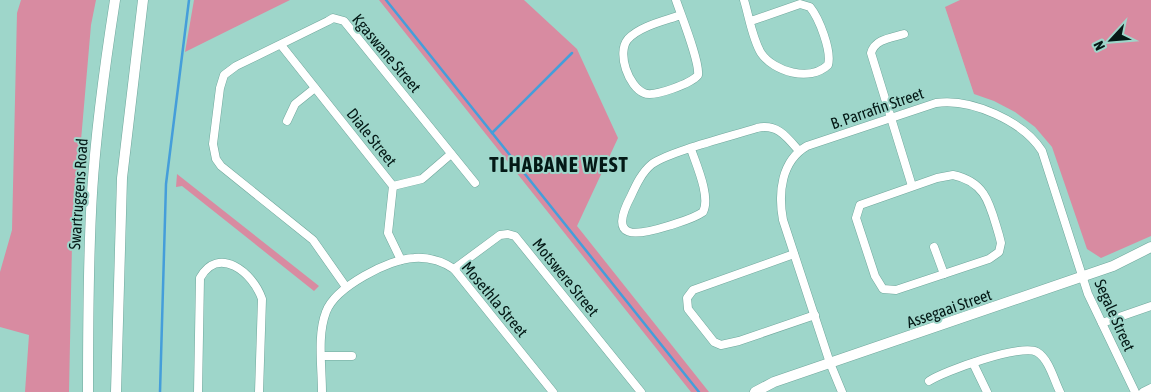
<svg xmlns="http://www.w3.org/2000/svg" width="1151" height="392" viewBox="0 0 1151 392" font-family="'Asap Condensed',sans-serif">
<style>
.green{fill:#d88ba1}
.lines{fill:none;stroke-linecap:round;stroke-linejoin:round}
.stream{stroke:#459eda;stroke-width:2.5}
.street-casing{stroke:#70a79c;stroke-width:9}
.secondary-casing{stroke:#70a79c;stroke-width:11}
.street{stroke:#fff;stroke-width:8}
.secondary{stroke:#fff;stroke-width:10}
.labels{text-anchor:middle;dominant-baseline:central;stroke-width:4;stroke-linejoin:round;paint-order:stroke}
.street-label{font-size:16px;fill:#041916;stroke:#9ed6ca}
.district-label{font-size:21px;font-weight:bold;letter-spacing:1px;fill:#041916;stroke:#9ed6ca}
</style>
<rect width="100%" height="100%" fill="#9ed6ca"/>
<!-- green -->
<g class="green">
<path d="M21 0H96L91 25 72 244 69 392H25L29 335 0 327V272L12 230 17 13Z"/>
<path d="M194 0H290L185 52Z"/>
<path d="M379 0H524L577 49 618 138 577 226 709 392H691Z"/>
<path d="M960 0H1151V236L1101 258 1087 249 1052 147 1035 127 1015 112 994 101 974 94 945 7Z"/>
<path d="M177 174 319 286 314 291 182 186 176 187Z"/>
</g>
<g class="lines">
<!-- stream -->
<g class="stream">
<path d="M386 0 699 392"/>
<path d="M492 133 572 53"/>
<path d="M160 392 166 184 189 0"/>
</g>
<defs>
<g id="street">
<path d="M676 0C681 15 700 62 698 75 692 83 653 98 644 93 629 87 616 53 628 39 640 26 664 21 681 15"/>
<path d="M744 0C749 16 752 38 761 53 774 72 810 82 828 65 832 51 819 18 810 7L800 4 751 21"/>
<path d="M904 34C891 38 875 39 871 53L912 186"/>
<path d="M281 45 393 186 388 233 401 260"/>
<path d="M287 121 295 104 315 88"/>
<path d="M691 149C696 164 711 197 703 212 693 219 680 222 668 226 636 236 607 241 631 196 636 185 642 172 652 164 671 151 732 136 757 128 777 123 787 137 799 151"/>
<path d="M953 175C987 182 990 206 999 235L1001 243 999 252 989 259 896 290 883 289 875 276 856 218 860 205 937 178Z"/>
<path d="M393 186 422 179 451 154"/>
<path d="M934 247 944 274"/>
<path d="M794 254 693 290 687 298 688 309 714 342 721 345 739 341 815 315"/>
<path d="M454 269 500 235 508 234 515 236 641 392"/>
<path d="M346 287 313 240 221 166 216 159 213 144 220 88 224 75 236 66 328 21 333 18 344 21 475 183"/>
<path d="M1102 323 1151 306"/>
<path d="M322 356H352"/>
<path d="M973 363 987 392"/>
<path d="M929 381C944 371 1022 343 1037 352 1049 359 1054 380 1060 392"/>
<path d="M198 392 200 278C218 245 253 272 262 299L259 392"/>
<path d="M322 392C322 367 317 335 326 312 335 287 389 259 414 258 428 257 442 261 454 269L553 392"/>
<path d="M842 392 830 363 783 220C778 193 781 161 807 146L936 103C971 98 1023 121 1042 151L1088 294 1135 392"/>
<path d="M1143 392 1151 388"/>
</g>
<g id="secondary">
<path d="M88 392C88 326 88 260 92 193 96 129 105 64 115 0"/>
<path d="M116 392 122 178 143 0"/>
<path d="M755 392 774 382 1113 266 1151 247"/>
</g>
</defs>
<!-- street casing -->
<use href="#street" class="street-casing"/>
<!-- secondary casing -->
<use href="#secondary" class="secondary-casing"/>
<!-- street -->
<use href="#street" class="street"/>
<!-- secondary -->
<use href="#secondary" class="secondary"/>
</g>
<g class="labels">
<!-- street labels -->
<g class="street-label">
<text transform="translate(387 53) rotate(50)">Kgaswane Street</text>
<text transform="translate(877 108) rotate(-19)">B. Parrafin Street</text>
<text transform="translate(372 137) rotate(51)">Diale Street</text>
<text transform="translate(78 194) rotate(-86)">Swartruggens Road</text>
<text transform="translate(566 277) rotate(51)">Motswere Street</text>
<text transform="translate(495 299) rotate(50)">Mosethla Street</text>
<text transform="translate(949 308) rotate(-19)">Assegaai Street</text>
<text transform="translate(1115 315) rotate(66)">Segale Street</text>
</g>
<!-- district labels -->
<g class="district-label">
<text x="559" y="164">TLHABANE WEST</text>
</g>
</g>
<!-- north arrow -->
<g transform="translate(1111 40) rotate(244)" stroke="#9ed6ca" stroke-width="4" paint-order="stroke">
<path d="M0-4L9 19L0 12L-9 19Z" fill="#041916"/>
<text y="-8" font-size="14" font-weight="bold" text-anchor="middle" fill="#041916">N</text>
</g>
</svg>
